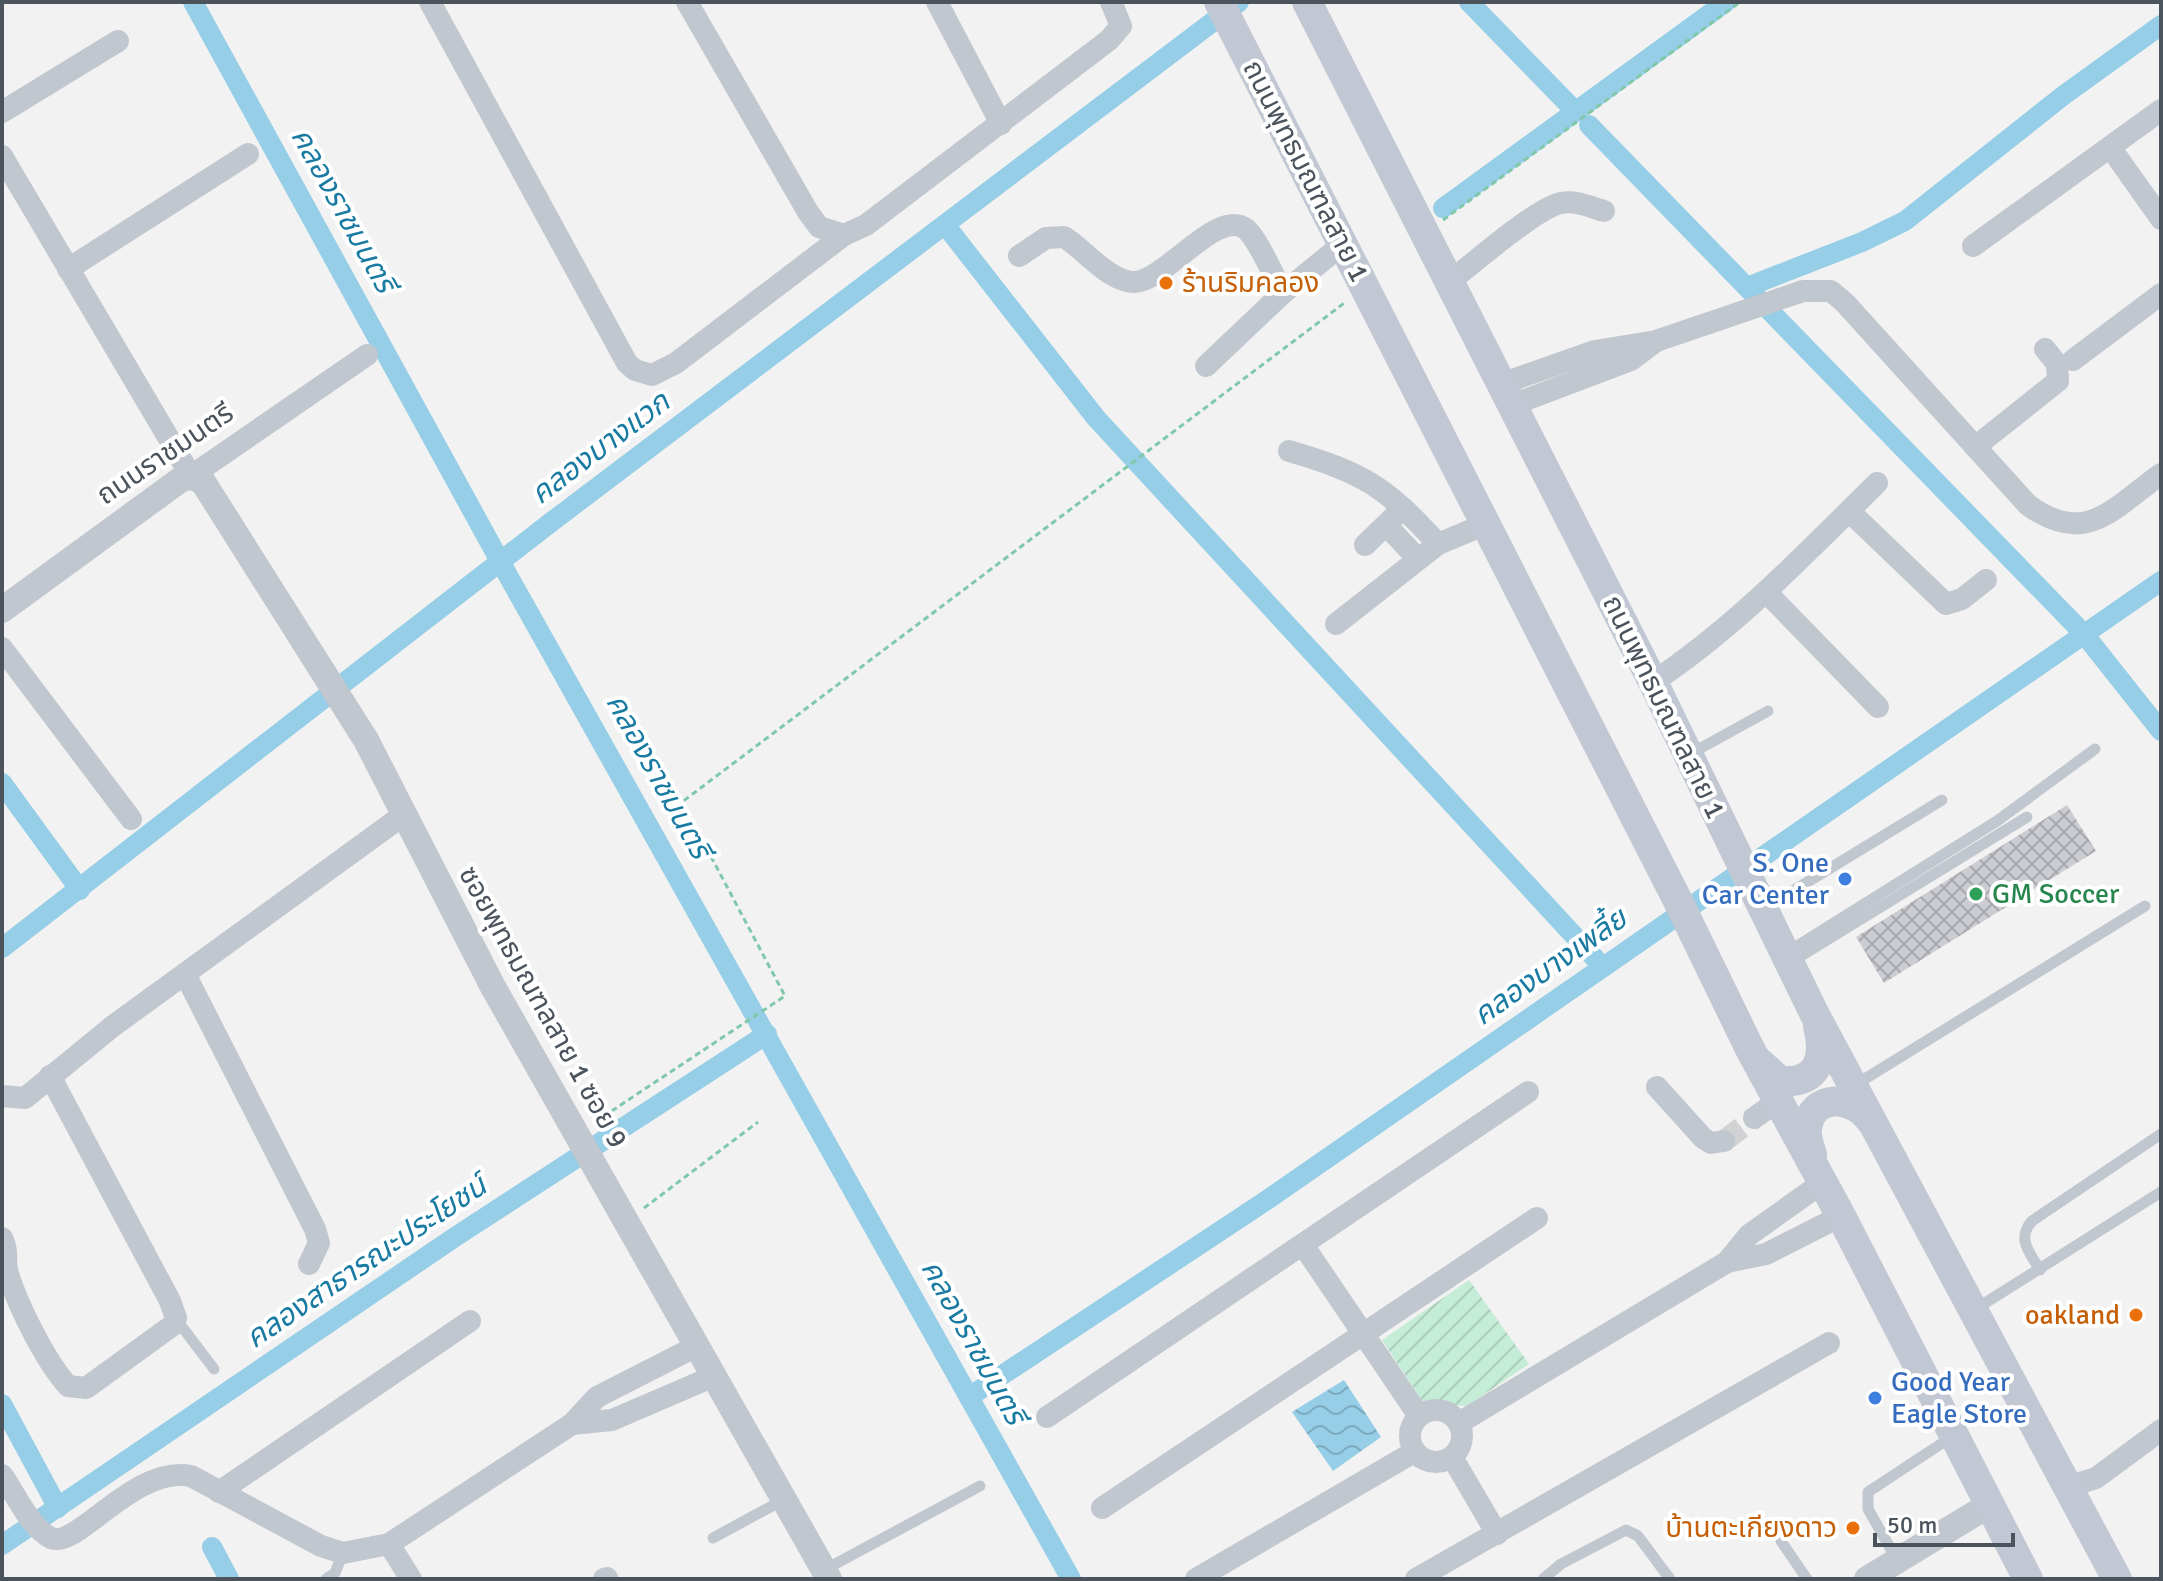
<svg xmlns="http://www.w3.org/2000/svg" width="2163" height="1581" viewBox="0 0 2163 1581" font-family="Signika,'Noto Sans Thai',sans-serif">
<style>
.garden{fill:url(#garden-furrows)}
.water{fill:url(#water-waves)}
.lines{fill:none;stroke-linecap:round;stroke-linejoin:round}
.canal{stroke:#95cee6;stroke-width:20}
.building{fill:url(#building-cross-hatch)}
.minor-tunnel{stroke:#d1d2d4;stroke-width:22;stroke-dasharray:22 11;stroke-linecap:butt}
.path{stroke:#7fc8aa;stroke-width:3;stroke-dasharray:6 4;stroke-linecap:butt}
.service{stroke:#c1c7cf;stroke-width:11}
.minor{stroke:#c1c7cf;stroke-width:22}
.tertiary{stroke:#c1c7cf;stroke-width:26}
.secondary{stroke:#c1c8d3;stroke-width:30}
.food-dot{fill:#e8710a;stroke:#fff;stroke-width:3}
.shop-dot{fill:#3f7fe0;stroke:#fff;stroke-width:3}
.leisure-dot{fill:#2e9e5b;stroke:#fff;stroke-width:3}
.labels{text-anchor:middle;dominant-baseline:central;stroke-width:8;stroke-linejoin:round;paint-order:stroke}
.street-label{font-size:28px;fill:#4b535d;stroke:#fff}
.food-label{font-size:28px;fill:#c56008;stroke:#fff;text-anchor:end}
.shop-label{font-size:28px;fill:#366cbe;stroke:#fff;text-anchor:end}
.leisure-label{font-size:28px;fill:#27864d;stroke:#fff;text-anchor:start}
.water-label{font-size:30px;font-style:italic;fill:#197aa2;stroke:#fff}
</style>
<defs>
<pattern id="garden-furrows" width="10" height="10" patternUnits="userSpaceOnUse" patternTransform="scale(2)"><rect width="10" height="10" fill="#c5ecd7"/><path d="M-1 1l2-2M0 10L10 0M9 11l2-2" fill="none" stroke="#abccbb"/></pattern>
<pattern id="water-waves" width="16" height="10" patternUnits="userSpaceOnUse" patternTransform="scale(2)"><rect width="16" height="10" fill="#95cee6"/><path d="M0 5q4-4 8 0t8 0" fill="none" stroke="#7caabe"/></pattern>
<pattern id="building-cross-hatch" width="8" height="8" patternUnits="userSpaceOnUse" patternTransform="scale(2)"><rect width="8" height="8" fill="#cccdd3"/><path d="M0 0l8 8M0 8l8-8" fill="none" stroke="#a8a9ae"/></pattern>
</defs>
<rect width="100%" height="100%" fill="#f3f2f2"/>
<!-- garden -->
<path class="garden" d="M1469 1280 1529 1364 1467 1406 1424 1404 1382 1340Z"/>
<!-- water -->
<path class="water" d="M1344 1380 1381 1437 1333 1471 1292 1412Z"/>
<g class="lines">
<!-- canal -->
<g class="canal">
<path d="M193 2 501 563 1071 1579"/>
<path d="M1469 2 1575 111"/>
<path d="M1589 125 2084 634 2161 731"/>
<path d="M1443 208 1726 2"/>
<path d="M946 226 1096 418 1603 967"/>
<path d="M1747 287 1862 242 1905 221 2064 95 2161 25"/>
<path d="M2 783 80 890"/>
<path d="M2 948 550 523 1239 2"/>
<path d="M969 1397 1264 1202 2161 581"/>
<path d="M2 1404 58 1508"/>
<path d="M2 1545 455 1237 767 1034"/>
<path d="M212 1547 229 1579"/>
</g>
</g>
<!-- building -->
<path class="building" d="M2067 805 2096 851 1884 983 1856 937Z"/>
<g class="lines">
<!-- minor-tunnel -->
<path class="minor-tunnel" d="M1724 1141 1754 1118"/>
<!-- path -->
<g class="path">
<path d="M1443 220 1740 2"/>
<path d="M595 1122 785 996 682 802 1347 301"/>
<path d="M644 1208 758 1122"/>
</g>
<!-- service -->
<g class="service">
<path d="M1690 754 1768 711"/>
<path d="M1765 908 1942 800"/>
<path d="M1786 953 1997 821 2095 749"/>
<path d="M1791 962 2027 817"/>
<path d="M1855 1085 2145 906"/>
<path d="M2040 1270C2030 1253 2016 1239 2032 1221L2161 1134"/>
<path d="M1974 1310 2161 1192"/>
<path d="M176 1319 214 1369"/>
<path d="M713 1538 783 1500"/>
<path d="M1781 1541 1807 1579"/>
<path d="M1897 1560 1868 1509V1492L1953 1436"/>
<path d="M824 1570 980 1486"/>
<path d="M326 1579 335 1573 343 1553"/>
<path d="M1543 1579 1561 1564 1626 1530 1638 1536 1670 1579"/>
</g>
<!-- minor -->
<g class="minor">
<path d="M430 2 627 363 635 370 652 375 676 363 844 235 866 225 1109 40 1121 26 1111 2"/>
<path d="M687 2 808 212 819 227 844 235"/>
<path d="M937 2 1001 124"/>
<path d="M2 112 118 41"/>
<path d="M2110 147 2161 219"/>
<path d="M2 156 191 476 367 355"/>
<path d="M1973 246 2161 110"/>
<path d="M1019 256 1046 238 1064 237C1084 249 1110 283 1135 282 1165 281 1218 207 1246 229 1258 239 1274 277 1283 293"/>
<path d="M68 269 248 154"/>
<path d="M1449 282C1473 264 1536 208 1561 203 1576 200 1590 207 1604 211"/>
<path d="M2073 360 2161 294"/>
<path d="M1206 366 1283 293 1344 243"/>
<path d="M1501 384 1595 351 1656 341 1803 291H1831L1845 303 2028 505C2086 547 2112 509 2161 474"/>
<path d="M1512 405 1631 360 1655 342"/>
<path d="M1975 447 2058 381 2057 364 2045 349"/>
<path d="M1289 451C1364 473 1385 486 1438 544L1486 524"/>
<path d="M1849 511 1946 604 1962 599 1986 580"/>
<path d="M1386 525 1418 559"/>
<path d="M1365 545 1403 508"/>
<path d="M1767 593 1878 707"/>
<path d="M1336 624 1438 544"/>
<path d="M2 648 131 819"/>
<path d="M1653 682C1737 626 1805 554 1877 483"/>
<path d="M185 974 315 1229 319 1243 309 1264"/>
<path d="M1657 1087 1703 1138 1711 1143 1724 1141"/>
<path d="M2 1096 25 1098 113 1026 402 816"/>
<path d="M1754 1118 1778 1101"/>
<path d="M2 1238C9 1251 4 1261 8 1274 18 1306 46 1362 68 1386L86 1388 173 1325 176 1318 170 1301 50 1076"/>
<path d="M1303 1245 1419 1416"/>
<path d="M1727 1262 1766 1254 1841 1216"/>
<circle cx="1436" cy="1436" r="26"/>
<path d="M1047 1417 1528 1092"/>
<path d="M1459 1423 1727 1262 1749 1235 1822 1183"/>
<path d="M572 1424 612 1420 712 1377"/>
<path d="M1452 1457 1497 1534"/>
<path d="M2 1475C15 1493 30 1528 51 1538 77 1550 133 1465 191 1476L321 1546 343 1553 389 1544 572 1424 597 1397 695 1347"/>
<path d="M2067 1487 2096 1478 2161 1430"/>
<path d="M219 1492 470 1321"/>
<path d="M1102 1508 1537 1218"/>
<path d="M389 1544 411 1579"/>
<path d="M604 1579 607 1578"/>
<path d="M1196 1579 1414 1452"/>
<path d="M1416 1579 1829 1343"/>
</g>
<!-- tertiary -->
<g class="tertiary">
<path d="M2 610 180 480 191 476 203 482 366 740 493 987 829 1579"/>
<path d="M1867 1579 1989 1505"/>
</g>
<!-- secondary -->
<g class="secondary">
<path d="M1219 2 1679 903 1750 1049 1841 1216 2028 1579"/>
<path d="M1307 2 1653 682 1814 1013 2117 1579"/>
<path d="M1760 1063 1780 1081C1818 1084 1826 1059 1818 1026"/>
<path d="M1812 1155C1810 1147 1806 1138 1807 1129 1811 1093 1853 1095 1870 1120"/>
</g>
</g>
<!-- markers -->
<g class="food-dot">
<circle cx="1166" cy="283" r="8"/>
<circle cx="2136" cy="1315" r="8"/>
<circle cx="1853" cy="1528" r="8"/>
</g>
<g class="shop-dot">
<circle cx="1845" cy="879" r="8"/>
<circle cx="1875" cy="1398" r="8"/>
</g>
<circle class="leisure-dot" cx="1976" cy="894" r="8"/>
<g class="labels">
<!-- street labels -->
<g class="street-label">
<text transform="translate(1306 171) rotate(63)">ถนนพุทธมณฑลสาย 1</text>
<text transform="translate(165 454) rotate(-34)">ถนนราชมนตรี</text>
<text transform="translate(1664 707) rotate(64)">ถนนพุทธมณฑลสาย 1</text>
<text transform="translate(543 1007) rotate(61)">ซอยพุทธมณฑลสาย 1 ซอย 9</text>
</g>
<!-- food labels -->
<g class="food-label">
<text x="1182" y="283" text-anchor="start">ร้านริมคลอง</text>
<text x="2120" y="1315">oakland</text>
<text x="1837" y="1528">บ้านตะเกียงดาว</text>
</g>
<!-- shop labels -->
<g class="shop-label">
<text x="1829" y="863">S. One<tspan x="1829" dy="32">Car Center</tspan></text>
<text x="1891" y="1382" text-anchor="start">Good Year<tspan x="1891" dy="32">Eagle Store</tspan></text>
</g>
<!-- leisure labels -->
<g class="leisure-label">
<text x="1992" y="894">GM Soccer</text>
</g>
<!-- water labels -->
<g class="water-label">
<text transform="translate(343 210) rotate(61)">คลองราชมนตรี</text>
<text transform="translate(600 448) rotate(-37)">คลองบางแวก</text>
<text transform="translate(658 776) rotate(61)">คลองราชมนตรี</text>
<text transform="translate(1550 967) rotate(-35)">คลองบางเพลี้ย</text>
<text transform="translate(366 1262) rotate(-34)">คลองสาธารณะประโยชน์</text>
<text transform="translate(973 1342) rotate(61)">คลองราชมนตรี</text>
</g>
</g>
<!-- border -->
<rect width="2163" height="1581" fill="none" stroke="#4b535d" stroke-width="8"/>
<!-- scale -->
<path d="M1875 1533v12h138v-12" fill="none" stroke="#4b535d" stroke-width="4"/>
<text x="1887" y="1533" font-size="24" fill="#4b535d" stroke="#ffffff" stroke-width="6" paint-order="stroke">50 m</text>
</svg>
